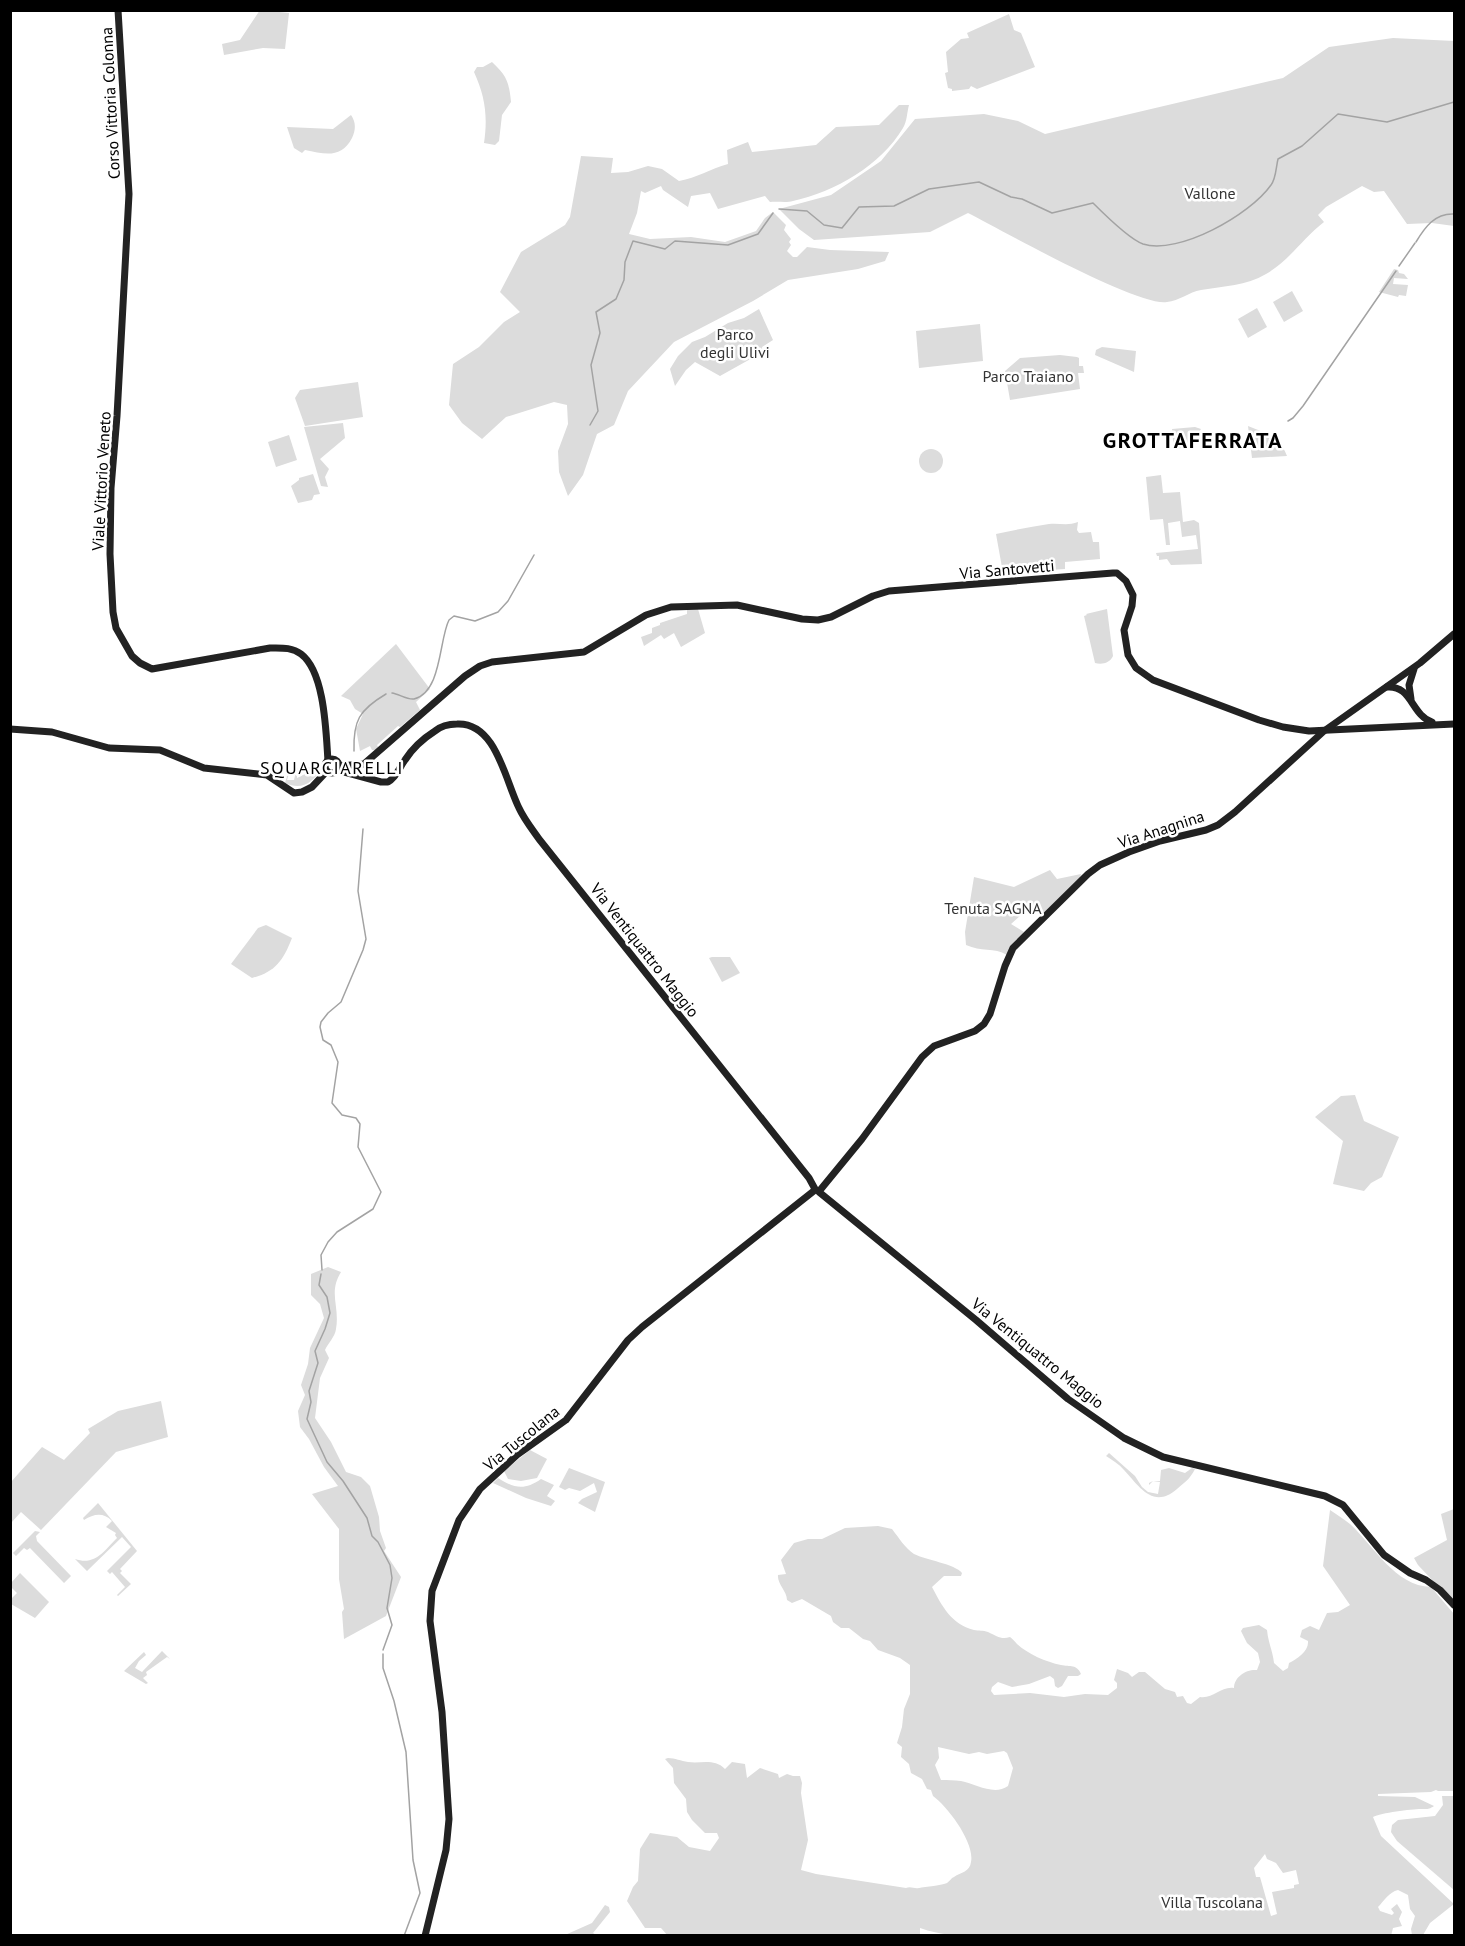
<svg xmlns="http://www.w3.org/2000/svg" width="1465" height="1946" viewBox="0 0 1465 1946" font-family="'PT Sans',sans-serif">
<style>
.green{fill:#dcdcdc;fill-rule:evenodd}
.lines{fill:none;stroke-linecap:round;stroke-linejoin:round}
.stream{stroke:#a3a3a3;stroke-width:1.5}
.secondary{stroke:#222;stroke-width:7}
.labels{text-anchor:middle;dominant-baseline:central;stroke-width:5;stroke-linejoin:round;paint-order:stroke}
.street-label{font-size:16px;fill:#000;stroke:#fff}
.park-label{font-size:16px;fill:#333;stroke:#fff}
.neighbourhood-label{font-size:18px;letter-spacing:1.5px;fill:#000;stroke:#fff}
.district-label{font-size:22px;font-weight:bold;letter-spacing:1.5px;fill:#000;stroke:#fff}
</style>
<rect width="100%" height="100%" fill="#fff"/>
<!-- green -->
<g class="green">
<path d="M260 10 289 13 285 49 263 48 224 55 222 44 240 40Z"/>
<path d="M1009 14 1014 30 1021 33 1035 67 977 89 971 86 969 89 952 91V89L948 88 945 73 948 72 946 52 961 39 969 38 967 33Z"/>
<path d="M1393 38 1454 41V226L1432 223 1407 224 1384 191 1374 192 1362 186 1326 207 1318 215 1324 222C1303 238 1290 260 1266 274 1246 286 1224 286 1201 290 1189 292 1179 301 1167 302 1138 307 1001 230 968 213L930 232 814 240 799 229 779 209 831 195 881 161 915 119 984 114 1018 121 1045 134 1283 78 1329 47Z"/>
<path d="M492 62C507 76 509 82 511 102L502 115 499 141 495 145 484 143C488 116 485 96 474 72L477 67H483Z"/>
<path d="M899 105H909C907 112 907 122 903 128 881 165 835 192 793 201 786 203 778 201 770 202L765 196 718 209 710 193 691 196 688 207 663 190 661 186 645 193 641 191 637 213 629 234 650 239 691 237 725 242 756 231 765 218 773 212 786 225 784 230 791 239 789 242 791 245 787 251 793 257H797L807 247 830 250 889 252 885 261 858 269 788 280 753 301 674 342 628 391 614 425 597 434 583 475 568 496 559 472 558 451 568 424 567 405 554 402 506 417 482 439 462 423 449 405 453 364 479 347 504 322 520 312 500 292 521 252 565 225 570 217 581 156 613 158 611 173 628 172 648 166 662 169 679 181C697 178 710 169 728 164L727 150 748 142 752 152 816 145 836 127 879 125Z"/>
<path d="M351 115C356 122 356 130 352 138 341 159 325 154 305 150L302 153 294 148 287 127 333 129Z"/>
<path d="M1394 269 1398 270 1399 273 1404 274 1408 279 1394 278 1393 284 1408 285 1406 296 1399 295 1398 297 1379 292Z"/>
<path d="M1292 291 1303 311 1284 322 1273 302Z"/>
<path d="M1257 308 1267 327 1248 338 1238 319Z"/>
<path d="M759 309 773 340 762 347 763 352 720 376 695 362 686 370 675 386 670 369 678 356 692 342 705 337 728 323 744 318Z"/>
<path d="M980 324 983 361 919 368 916 331Z"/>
<path d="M1102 347 1136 351 1134 372 1095 355 1096 350Z"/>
<path d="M1060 355 1077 357 1079 358V366H1083L1084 373H1078L1080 389 1010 400 1005 371 1020 358Z"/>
<path d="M358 382 363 417 305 426 295 398 300 390Z"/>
<path d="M343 423 345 438 320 459 329 469 325 477 328 487 321 486 304 427Z"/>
<path d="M1248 426C1267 434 1279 435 1287 456L1252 458Z"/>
<path d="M1195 427 1201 429 1189 447 1174 449 1172 429Z"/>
<path d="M289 435 297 460 276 467 268 442Z"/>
<circle cx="931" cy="461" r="12"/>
<path d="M313 474 320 494 314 495 312 500 298 503 291 486 299 480V478Z"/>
<path d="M1161 475 1163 493 1180 492 1183 522 1194 520 1199 523 1202 564 1171 565 1167 559 1159 560V556H1157L1156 553 1198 549 1196 535 1182 537 1180 521 1168 523 1170 545H1166L1163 519 1150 520 1146 477Z"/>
<path d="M1078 522 1077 530 1079 533 1091 532 1093 542H1099L1100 559 1065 562V569L1003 573 996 534C1013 530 1031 527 1049 524 1060 523 1068 526 1078 522Z"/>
<path d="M687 609H698L705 633 681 647 674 633 664 639 661 635 644 646 641 637 652 633V628L660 625V623L687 614Z"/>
<path d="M1107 609 1113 656C1110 663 1102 665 1095 663L1084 616 1087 615 1086 614Z"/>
<path d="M396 644 430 689 416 702 420 710 400 727 398 726 377 745 378 747 375 750H372L370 746 360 751 356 729 363 714 355 709 350 700 341 696Z"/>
<path d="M304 765 306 766 305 771 297 773V778L307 773 308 767 321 769C312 784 301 790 285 783L288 772 290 771 287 780H294L296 771 294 768 296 766 298 769Z"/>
<path d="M1050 870 1057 879 1081 874 1080 878 1044 915 1029 908 1011 924 1024 932 1007 955C994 947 981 952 966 945L965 932 974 877 1014 887Z"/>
<path d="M266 925 292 938C283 961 275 972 252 978L231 964 258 928Z"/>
<path d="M712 957H730L740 973 722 982 709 958Z"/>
<path d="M1355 1095 1364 1121 1399 1137 1382 1177 1371 1183 1364 1191 1333 1184 1343 1141 1315 1117 1341 1096Z"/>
<path d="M328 1267 341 1272C328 1293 340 1306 336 1329 335 1337 328 1343 325 1350L329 1358 320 1378 315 1418 331 1442 346 1472 361 1477 370 1486 379 1517 380 1531 386 1548 384 1551 401 1577 386 1616 344 1639 342 1612 344 1609 339 1579V1529L312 1494 338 1486 324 1467 309 1439 300 1427 298 1411 305 1395 301 1385 308 1364 310 1348 324 1318 320 1304 311 1295V1274Z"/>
<path d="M161 1401 168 1437 116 1452 41 1530 21 1512 11 1523V1482L42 1447 64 1460 90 1433 88 1429 118 1411Z"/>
<path d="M530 1450 547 1459 537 1478 521 1481 508 1479 504 1471Z"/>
<path d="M1109 1453 1135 1476 1142 1487 1148 1492 1158 1494 1160 1482 1153 1481 1149 1485V1483L1153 1481H1160L1161 1470 1169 1468 1185 1473 1192 1468 1195 1469C1190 1479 1185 1482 1177 1489 1153 1510 1139 1486 1124 1470 1119 1464 1112 1460 1106 1456Z"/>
<path d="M569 1468 605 1482 595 1512 578 1503 582 1499 597 1492 594 1483 580 1491 569 1488 565 1490 559 1487Z"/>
<path d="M498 1478C514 1488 524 1491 541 1479L554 1485 547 1496 555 1501 551 1506 526 1498 493 1483Z"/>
<path d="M98 1503 137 1551 120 1569 122 1571 120 1573 131 1584 118 1596 117 1595 125 1587 112 1572 110 1574 107 1571 131 1547 122 1537 87 1571 75 1559C95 1566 104 1551 117 1538L115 1535 116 1533 106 1527 112 1521C103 1512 94 1514 84 1520L83 1518Z"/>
<path d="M1454 1509V1603L1418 1565 1414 1558 1447 1540 1441 1514Z"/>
<path d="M1330 1510C1337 1515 1344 1519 1350 1524 1374 1546 1395 1586 1431 1587L1454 1614V1791H1438L1436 1790 1431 1792 1378 1794V1796L1415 1797 1434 1806C1428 1810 1427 1809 1421 1809 1411 1809 1381 1813 1373 1817L1381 1836 1454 1904 1430 1923 1423 1935H1412L1411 1929 1415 1916 1410 1909 1408 1895 1398 1890C1389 1892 1384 1901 1378 1907L1380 1911 1392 1915 1394 1913 1391 1909 1397 1904 1402 1912 1399 1919 1402 1926 1393 1928 1391 1936H1016C1008 1933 1001 1935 993 1936 967 1936 945 1937 920 1928V1936H668L661 1928H645L627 1901 633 1887 638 1881 640 1849 650 1833 677 1837 689 1847 710 1851 719 1838 717 1833H705L692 1820 687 1812 686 1799 674 1783 673 1768 665 1759 668 1758C675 1758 681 1761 688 1762 701 1764 714 1758 725 1769L732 1762 745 1764 747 1778 760 1768 778 1774 779 1778 787 1774 793 1776H800L802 1783 801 1793 808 1840 801 1870 816 1874 906 1888C911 1886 914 1889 919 1888 925 1887 943 1885 947 1883 950 1881 951 1878 954 1877 961 1872 970 1872 971 1862 975 1843 948 1807 933 1796L931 1790 927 1789 922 1779 911 1773 909 1764 901 1757 902 1747 897 1743 902 1727 904 1709 910 1694V1665L900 1658 878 1650 870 1641 863 1639 849 1628H841L833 1622 831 1616 802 1599 792 1603 787 1600C787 1591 777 1584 778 1575L786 1574 781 1560 794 1543 808 1539H822L845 1528 878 1526 892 1529C899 1538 905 1548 914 1554 926 1560 955 1564 962 1573L961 1576H944L932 1587C942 1606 951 1624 974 1630 979 1631 983 1630 988 1632 997 1636 1001 1640 1010 1637 1013 1639 1015 1642 1017 1644 1028 1654 1046 1662 1061 1665 1070 1667 1077 1664 1081 1674L1078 1676H1068L1062 1686 1058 1688 1055 1686 1054 1679 1050 1676 1029 1684 1012 1687 998 1682 992 1687 991 1691 994 1695 1030 1693 1064 1697 1085 1694 1108 1695 1117 1688V1683L1114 1680 1117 1669 1128 1673 1132 1677 1139 1672H1145L1165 1689 1175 1692 1177 1697 1183 1696 1187 1703 1191 1704 1200 1697C1213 1699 1221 1686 1234 1688 1234 1677 1246 1669 1257 1670L1260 1662 1258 1653 1247 1643 1241 1631 1243 1628 1259 1625 1267 1630C1268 1642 1273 1652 1274 1663L1283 1671 1288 1668 1289 1663C1297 1659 1309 1651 1308 1641L1300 1637 1302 1630 1310 1626 1319 1630 1327 1613 1338 1612 1350 1605 1323 1566ZM938 1747 969 1754 979 1752 987 1754 1004 1751 1007 1753 1013 1768 1008 1786C994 1796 976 1784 961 1781 954 1780 948 1780 941 1780L935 1765 939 1758ZM1265 1854 1267 1859 1276 1863 1283 1873 1296 1870 1299 1884 1294 1885V1888L1272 1892 1277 1914 1271 1916 1260 1877H1256L1254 1868Z"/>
<path d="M35 1531 40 1532 36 1536 37 1541 71 1576 64 1583 30 1548 27 1550 24 1548 16 1556 13 1553Z"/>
<path d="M20 1573 49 1602 35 1618 11 1604V1599L17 1593 11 1587V1583Z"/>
<path d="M162 1651 170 1659 167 1657 146 1672 147 1675 143 1678 148 1683 146 1684 124 1671 144 1652 146 1655 139 1661 135 1668 142 1672Z"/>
<path d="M1442 1796H1454V1890L1397 1841 1391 1832 1392 1825 1398 1820 1435 1816 1443 1805Z"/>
<path d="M605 1905 609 1907 610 1912 593 1933 596 1935H565L592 1923Z"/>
</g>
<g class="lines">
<!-- stream -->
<g class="stream">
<path d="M779 209 807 211 824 225 842 228 859 207 894 206 929 189 979 182 1011 197 1022 199 1052 213 1093 203C1104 214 1129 239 1143 244 1179 255 1250 215 1271 185 1276 179 1276 167 1278 159L1302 146 1338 114 1387 122 1454 102"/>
<path d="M1416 242C1425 227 1435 213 1454 214"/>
<path d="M1399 266 1415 243"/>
<path d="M1288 421 1293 418 1303 406 1396 271"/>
<path d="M590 425 598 411 591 365 600 333 596 312 616 299 624 280 625 262 633 241 665 249 675 241 728 245 758 234 773 213"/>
<path d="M392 693C399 694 407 700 414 699 442 692 439 639 449 620L454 616 475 621 498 612 508 601 534 555"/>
<path d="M354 751C353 721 359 710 386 694"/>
<path d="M322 1270 321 1255 328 1242 337 1232 373 1209 381 1192 358 1147 360 1124 356 1118 342 1115 332 1103 338 1062 331 1045 323 1040 320 1027 321 1022 328 1013 341 1002 363 950 366 939 358 891 363 829"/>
<path d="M321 1274 319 1285 327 1297 330 1313 325 1329 315 1351 318 1363 309 1391 311 1402 307 1419 327 1462 343 1481 367 1518 372 1536 378 1542 390 1565 392 1578 387 1608 392 1625 383 1650"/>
<path d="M383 1654V1668L394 1701 406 1752 413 1860 420 1893 404 1936"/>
</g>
<!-- secondary -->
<g class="secondary">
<path d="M118 10 129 194 117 416 111 488 110 554 113 612 116 628 132 656 140 663 152 669 270 648C281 648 292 647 301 654 325 672 326 733 328 761"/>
<path d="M1387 687C1412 685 1411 715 1432 722"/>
<path d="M1411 699 1409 685 1414 669"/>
<path d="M10 729 52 732 109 748 160 750 204 768 267 775 294 793 302 792 312 787 327 771"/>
<circle cx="332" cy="766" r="7"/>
<path d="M338 766 364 764 465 676 480 666 492 662 584 652 646 615 671 607 737 605 802 619 818 620 831 617 873 596 889 591 1113 573H1117L1126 581 1133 595 1132 606 1124 630 1128 655 1136 668 1153 680 1259 720 1283 727 1309 731 1454 724"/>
<path d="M337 770 381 782H388C397 777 399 768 405 760 412 749 424 738 435 731 441 726 449 724 457 724 496 722 505 780 519 808 524 819 532 829 539 839L809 1178 815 1189"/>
<path d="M821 1189 862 1139 922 1057 934 1046 975 1031 984 1024 990 1014 1005 966 1013 948 1088 874 1100 865 1129 852 1160 841 1206 830 1218 825 1235 812 1324 731 1420 663 1454 634"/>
<path d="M819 1192 976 1320 1068 1399 1124 1438 1163 1457 1325 1496 1343 1505 1384 1555 1410 1573 1426 1580 1440 1590 1454 1605"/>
<path d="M425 1936 446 1850 449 1819 442 1712 430 1621 432 1591 459 1520 480 1489 517 1455 566 1420 628 1340 642 1327 815 1190"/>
</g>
</g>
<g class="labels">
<!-- street labels -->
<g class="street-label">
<text transform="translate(110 103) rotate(-93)">Corso Vittoria Colonna</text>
<text transform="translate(101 481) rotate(-87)">Viale Vittorio Veneto</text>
<text transform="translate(1007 569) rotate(-5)">Via Santovetti</text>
<text transform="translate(1161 829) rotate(-18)">Via Anagnina</text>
<text transform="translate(645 950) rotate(52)">Via Ventiquattro Maggio</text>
<text transform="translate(1038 1353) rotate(39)">Via Ventiquattro Maggio</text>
<text transform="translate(521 1438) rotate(-39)">Via Tuscolana</text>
</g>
<!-- park labels -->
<g class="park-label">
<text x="1210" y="193">Vallone</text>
<text x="735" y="334">Parco<tspan x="735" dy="18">degli Ulivi</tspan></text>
<text x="1028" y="376">Parco Traiano</text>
<text x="993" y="908">Tenuta SAGNA</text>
<text x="1212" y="1902">Villa Tuscolana</text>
</g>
<!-- neighbourhood labels -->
<g class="neighbourhood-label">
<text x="332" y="767">SQUARCIARELLI</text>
</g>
<!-- district labels -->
<g class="district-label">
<text x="1193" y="440">GROTTAFERRATA</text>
</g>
</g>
<!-- border -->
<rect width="1465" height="1946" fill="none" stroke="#000000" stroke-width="24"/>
</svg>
